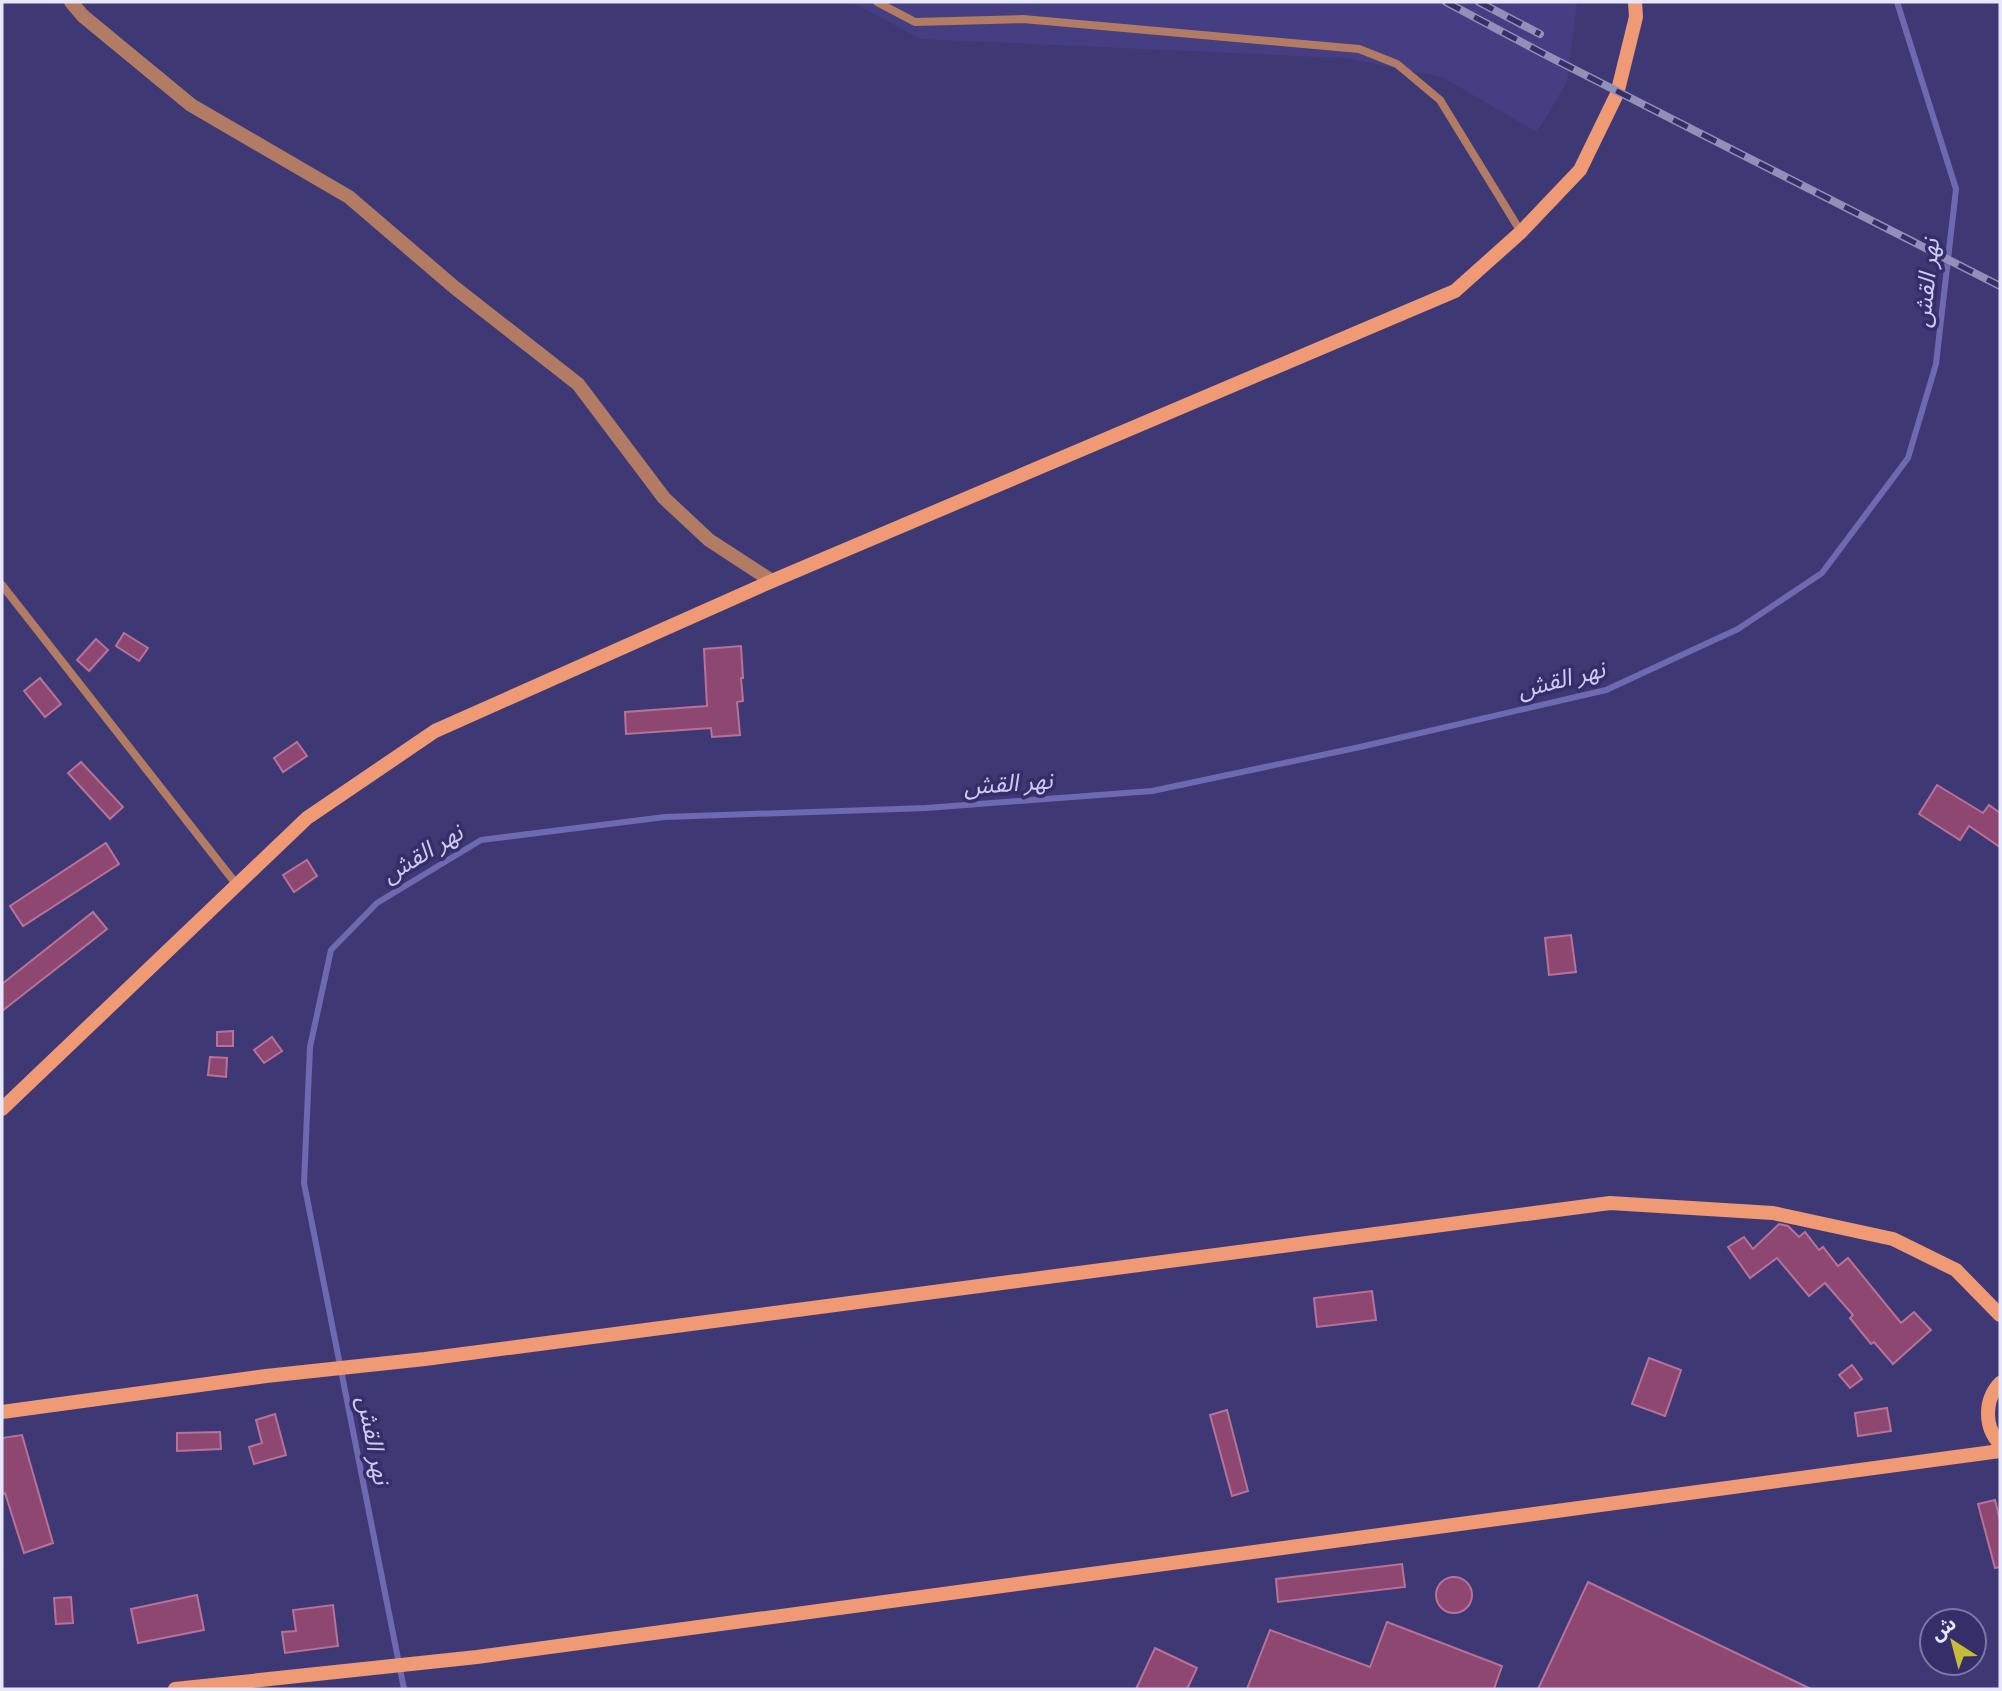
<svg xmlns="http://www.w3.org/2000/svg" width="2002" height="1691" viewBox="0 0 2002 1691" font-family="'PT Sans','Noto Sans Arabic',sans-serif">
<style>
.built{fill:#453e82}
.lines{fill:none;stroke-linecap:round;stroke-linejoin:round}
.stream{stroke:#6e6ab1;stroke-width:6}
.building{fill:#8d4771;stroke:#b77299;stroke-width:2}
.lane{stroke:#b27c64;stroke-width:8}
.street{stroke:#b27c64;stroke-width:14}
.secondary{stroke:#ef9a74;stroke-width:14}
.rail-casing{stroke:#9290b9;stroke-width:8}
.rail{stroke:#342e69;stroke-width:5;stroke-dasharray:16;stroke-linecap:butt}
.labels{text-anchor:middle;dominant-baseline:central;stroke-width:7;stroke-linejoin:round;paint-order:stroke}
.water-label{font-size:24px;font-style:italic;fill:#cbcbf3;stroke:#342e69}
</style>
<rect width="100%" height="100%" fill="#3e3975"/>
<!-- built -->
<path class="built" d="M851 2H1577L1567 82 1537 132 1442 77 1345 58 921 39Z"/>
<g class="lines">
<!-- stream -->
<path class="stream" d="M404 1689 304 1183 310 1047 331 950 377 903 481 840 665 817 926 808 1152 791 1360 747 1606 690 1738 629 1822 573 1908 458 1936 364 1956 189 1897 2"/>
</g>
<!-- building -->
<g class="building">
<path d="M124 633 148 648 139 661 116 646Z"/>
<path d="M96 639 108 650 89 671 77 660Z"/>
<path d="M741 646 743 678H741L743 701 737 702 740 735 712 737 711 728 626 734 625 712 707 706 704 649Z"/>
<path d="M40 678 61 704 45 717 24 691Z"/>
<path d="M297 742 307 756 283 772 274 758Z"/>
<path d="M81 762 123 807 110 819 68 773Z"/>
<path d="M1937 785 1983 813 1989 805 2000 813V847L1969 826 1960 840 1919 814Z"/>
<path d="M106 843 119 864 23 926 10 906Z"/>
<path d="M307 860 317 876 294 892 283 875Z"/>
<path d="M93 912 107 929 2 1011V984Z"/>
<path d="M1571 935 1576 972 1549 975 1545 938Z"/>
<path d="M233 1031V1046H217V1032Z"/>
<path d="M272 1037 282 1051 264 1063 254 1050Z"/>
<path d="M210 1057 227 1058 226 1077 208 1075Z"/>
<path d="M1779 1224 1788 1226 1799 1237 1805 1232 1819 1250 1823 1247 1838 1266 1848 1258 1901 1323 1914 1312 1931 1330 1893 1364 1874 1342 1871 1344 1850 1318 1853 1315 1825 1283 1809 1296 1777 1258 1750 1278 1728 1247 1744 1237 1753 1249Z"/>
<path d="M1372 1291 1376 1320 1317 1327 1314 1298Z"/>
<path d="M1649 1358 1681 1370 1665 1416 1632 1404Z"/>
<path d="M1852 1365 1862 1379 1850 1388 1839 1375Z"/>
<path d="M1887 1408 1891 1431 1858 1436 1855 1413Z"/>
<path d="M1227 1410 1248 1491 1232 1496 1210 1415Z"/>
<path d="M275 1414 286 1455 254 1464 249 1447 262 1443 256 1420Z"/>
<path d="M220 1432 221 1449 177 1451V1433Z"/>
<path d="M22 1435 53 1543 24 1553 5 1493 2 1494V1438Z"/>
<path d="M1995 1500 2000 1520V1567L1995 1568 1978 1504Z"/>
<path d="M1402 1564 1405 1587 1278 1602 1276 1579Z"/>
<circle cx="1454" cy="1595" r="18"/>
<path d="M1588 1582 1811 1689H1538Z"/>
<path d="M197 1595 204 1630 138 1643 131 1609Z"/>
<path d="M71 1597 73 1623 56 1624 54 1598Z"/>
<path d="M333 1605 338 1646 285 1653 282 1632 296 1631 293 1610Z"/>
<path d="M1387 1622 1502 1666 1494 1689H1247L1270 1630 1370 1667Z"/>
<path d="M1155 1648 1197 1668 1187 1689H1136Z"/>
</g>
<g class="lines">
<!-- lane -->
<g class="lane">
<path d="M877 2 915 22 1023 19 1359 49 1397 64 1440 100 1521 232"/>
<path d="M2 585 237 885"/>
</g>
<!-- street -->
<path class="street" d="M71 2 83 16 191 105 349 197 454 287 578 384 664 498 709 540 772 581"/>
<!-- secondary -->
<g class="secondary">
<path d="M2 1109 307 818 435 731 772 581 1455 291 1521 232 1580 170 1617 94 1636 17 1635 2"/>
<path d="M2000 1383C1984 1400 1984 1427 2000 1444"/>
<path d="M2 1412 266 1376 425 1359 1610 1203 1773 1213 1893 1239 1956 1270 2000 1315"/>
<path d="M175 1689 477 1657 2000 1451"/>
</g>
<defs>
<g id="rail">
<path d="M1446 2 1542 53 2000 286"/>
<path d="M1479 2 1540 34"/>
</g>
</defs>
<!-- rail casing -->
<use href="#rail" class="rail-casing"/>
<!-- rail -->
<use href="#rail" class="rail"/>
</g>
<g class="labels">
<!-- water labels -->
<g class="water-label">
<text transform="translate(1926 283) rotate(-84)">نهر القش</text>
<text transform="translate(1561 679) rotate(-14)">نهر القش</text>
<text transform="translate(1008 783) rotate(-4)">نهر القش</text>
<text transform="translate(422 853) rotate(-31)">نهر القش</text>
<text transform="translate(374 1440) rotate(79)">نهر القش</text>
</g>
</g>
<!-- border -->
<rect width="2002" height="1691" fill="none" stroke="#e6e7fd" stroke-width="7"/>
<!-- north arrow -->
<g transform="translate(1953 1642) rotate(324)"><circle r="33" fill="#342e69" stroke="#7b78a4" stroke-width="2"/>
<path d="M0-5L12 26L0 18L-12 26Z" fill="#c6bc3c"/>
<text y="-10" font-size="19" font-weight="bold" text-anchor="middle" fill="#e6e7fd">ش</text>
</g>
</svg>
